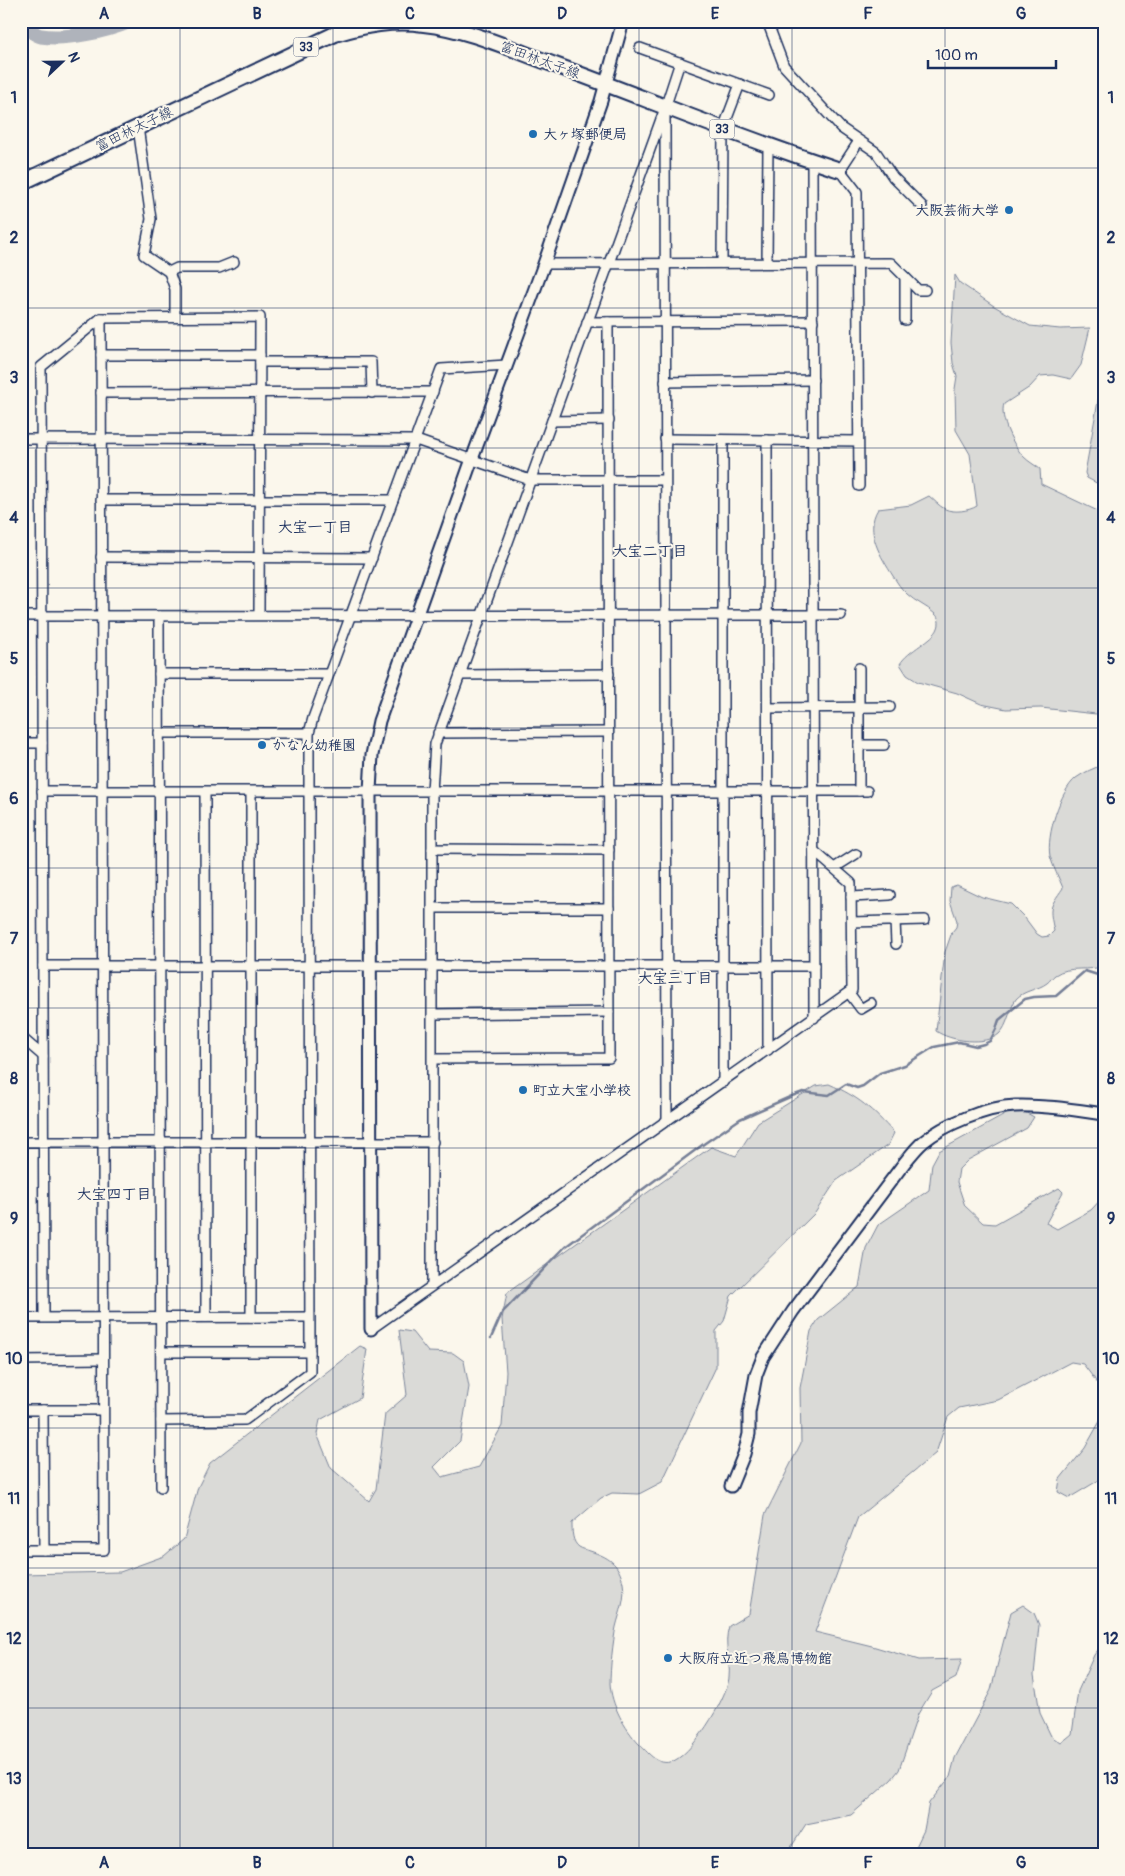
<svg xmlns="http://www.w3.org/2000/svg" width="1125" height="1876" viewBox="0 0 1125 1876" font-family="Pangolin,'Klee One',sans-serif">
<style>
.green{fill:#dadad7;stroke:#7a849a}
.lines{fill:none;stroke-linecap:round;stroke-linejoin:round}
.stream{stroke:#747e96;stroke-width:2.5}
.river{stroke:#afb3bb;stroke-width:15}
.minor-casing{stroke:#1b2f5e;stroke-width:12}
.tertiary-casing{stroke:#1b2f5e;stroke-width:15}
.primary-casing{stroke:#1b2f5e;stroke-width:18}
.minor{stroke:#fbf7ec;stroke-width:9}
.tertiary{stroke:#fbf7ec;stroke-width:11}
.primary{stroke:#fbf7ec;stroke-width:14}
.grid{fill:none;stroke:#1b2f5e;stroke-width:1;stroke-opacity:0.55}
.poi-dot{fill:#1f6fb2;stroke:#fbf7ec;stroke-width:2}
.labels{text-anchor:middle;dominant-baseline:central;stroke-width:4;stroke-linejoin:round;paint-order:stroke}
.shield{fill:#fbf7ec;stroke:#5e6b89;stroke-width:1}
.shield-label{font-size:12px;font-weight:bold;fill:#1b2f5e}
.street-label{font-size:14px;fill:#1b2f5e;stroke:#fbf7ec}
.poi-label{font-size:14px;font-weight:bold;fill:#1b2f5e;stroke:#fbf7ec;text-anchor:start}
.neighbourhood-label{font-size:15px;font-weight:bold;fill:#1b2f5e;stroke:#fbf7ec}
.neatline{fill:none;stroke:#1b2f5e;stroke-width:2}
.grid-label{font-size:16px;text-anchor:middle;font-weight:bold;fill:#1b2f5e}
</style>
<rect width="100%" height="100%" fill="#fbf7ec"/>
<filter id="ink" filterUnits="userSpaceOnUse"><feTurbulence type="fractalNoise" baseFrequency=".02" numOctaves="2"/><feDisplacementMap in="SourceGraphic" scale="10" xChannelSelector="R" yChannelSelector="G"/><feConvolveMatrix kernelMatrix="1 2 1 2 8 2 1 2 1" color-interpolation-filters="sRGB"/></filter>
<g filter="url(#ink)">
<!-- green -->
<g class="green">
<path d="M955 275 960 283 994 306 1030 326 1060 329 1090 328 1081 365 1071 379 1053 375 1040 376 1030 387 1004 404C999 418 1014 447 1024 457 1029 462 1035 465 1040 469L1041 484 1104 514V711L1096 714 1041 708 1006 709 981 704 957 693 918 682 907 675 900 664C908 650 934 640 938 628 940 623 939 617 935 614 927 606 915 602 907 594 901 589 897 582 893 576 881 557 864 531 878 509L911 505 929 496C934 500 939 506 945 509 954 513 969 511 977 506L970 454 956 430 955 389 957 376 953 363 951 343Z"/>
<path d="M1104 368V487L1087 478 1085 473Z"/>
<path d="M1104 764V966C1089 972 1069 965 1055 975 1052 977 1050 981 1047 983 1038 990 1024 990 1016 999 1009 1009 1008 1026 999 1034 985 1046 950 1041 936 1031L945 952 952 932 956 927 957 921 950 901 951 887 957 885 982 897 1011 904 1025 918 1037 934 1042 937 1049 936 1054 931C1049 907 1049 908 1063 888 1059 878 1053 867 1050 856 1046 836 1060 791 1076 778 1084 772 1095 768 1104 764Z"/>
<path d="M829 1084C859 1097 872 1109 894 1133L888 1145 836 1181 815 1213 731 1296 724 1321 716 1331V1367L662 1482 639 1494 612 1493 601 1498 572 1523C572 1531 572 1542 579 1547 582 1549 587 1550 590 1551 608 1557 619 1563 623 1583 626 1599 620 1611 616 1627 613 1641 610 1669 610 1683 611 1705 625 1729 639 1744 648 1752 656 1765 670 1762 690 1759 727 1698 729 1678 731 1659 723 1646 729 1626L749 1614 765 1515 801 1443 800 1388 811 1331 818 1320 859 1287 866 1248 878 1225 929 1190 932 1164 939 1151 1010 1112 1023 1111 1034 1117 1027 1128 968 1160 959 1169 957 1182 965 1206 983 1223 995 1224 1059 1188 1063 1192 1046 1223 1057 1229 1091 1210 1104 1196V1406L1099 1385 1083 1364 1071 1362 998 1400 959 1408 948 1417 936 1453 858 1517 815 1632 872 1646 919 1660 962 1659 956 1678 932 1691 918 1714 899 1770 891 1780 851 1815 806 1824 786 1855H21V1574L120 1572 164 1556 184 1539 198 1487 210 1463 360 1346 367 1349 360 1398 320 1420 317 1434 331 1468 369 1501 376 1489 385 1414 407 1395 399 1330 412 1332 428 1352 453 1353 464 1361 469 1387 460 1441 434 1467 442 1477 479 1467 502 1426 506 1372 502 1319 507 1293 711 1147 736 1156 758 1122 816 1086Z"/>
<path d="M1104 1414V1477L1069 1498 1058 1492 1060 1479 1085 1448Z"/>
<path d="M1023 1605 1034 1613 1039 1625 1034 1675 1040 1713 1051 1736 1061 1743 1072 1734 1078 1691 1094 1655 1104 1642V1855H912L924 1830 929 1803 950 1777 955 1758 991 1690 1011 1612Z"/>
</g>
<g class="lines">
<!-- stream -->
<path class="stream" d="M491 1338 502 1313 565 1247 705 1143 740 1119 792 1096 803 1092 829 1095 846 1084 857 1088 863 1086 880 1073 905 1065 934 1047 959 1042 976 1046 984 1044 990 1041 996 1029 999 1020 1025 999 1034 997 1056 996 1085 971 1104 977"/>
<!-- river -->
<path class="river" d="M21 24C28 27 34 35 41 36 67 40 106 31 130 21"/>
<defs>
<g id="minor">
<path d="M767 21 784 66 841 128 876 152 893 177 922 206"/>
<path d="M640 48 769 95"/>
<path d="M665 114 667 1121"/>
<path d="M138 127 151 219 144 255 169 272 175 289V317"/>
<path d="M812 161 814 1018"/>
<path d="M722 263 723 129 740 84"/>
<path d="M767 263 768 145"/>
<path d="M544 264 891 263 918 290H925"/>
<path d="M169 272 177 268H219L234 262"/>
<path d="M905 277V320"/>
<path d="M587 322 813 321"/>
<path d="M101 355H260"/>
<path d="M260 362H371L372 393"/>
<path d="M665 382 813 380"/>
<path d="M101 393 433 392"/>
<path d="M552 421 609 420"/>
<path d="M21 439 416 440 530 480H665"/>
<path d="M665 439 858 441"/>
<path d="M723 440V1082"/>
<path d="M767 440 768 1050"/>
<path d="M859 486 857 192 840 170 859 141"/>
<path d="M101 500H393"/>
<path d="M101 557 372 558"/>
<path d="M21 616 841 615"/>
<path d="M159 616 161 1487"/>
<path d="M859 668V791"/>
<path d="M159 674H329"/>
<path d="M460 675 609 674"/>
<path d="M768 708 890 707"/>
<path d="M159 733H309"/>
<path d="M438 733 608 732"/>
<path d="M21 743H42"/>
<path d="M859 745H884"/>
<path d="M42 791H867"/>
<path d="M205 792 206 1317"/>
<path d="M251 792V1317"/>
<path d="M432 849 609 850"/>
<path d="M834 868 856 854"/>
<path d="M851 897 890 895"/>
<path d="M433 908H609"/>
<path d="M895 921 896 944"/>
<path d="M852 922 925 920"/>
<path d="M43 966H814"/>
<path d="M849 993 861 1009 871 1003"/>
<path d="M433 1014 609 1012"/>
<path d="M21 1037 43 1056"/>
<path d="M433 1059 609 1058 608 322"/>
<path d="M21 1142H433"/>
<path d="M432 1285V791L435 744 665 108 680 62"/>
<path d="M44 1317 41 367 101 318 260 317 259 615"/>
<path d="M21 1318 309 1317"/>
<path d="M371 1329 852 990 851 883 814 851"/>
<path d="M161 1352H310"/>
<path d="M21 1360 103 1359"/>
<path d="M21 1410H103"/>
<path d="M43 1410 44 1550"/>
<path d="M161 1421 245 1420 310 1372 309 791V733L313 718 441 369 507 365"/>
<path d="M21 1550H104L101 318"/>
</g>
<g id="tertiary">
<path d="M371 1329 370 791 372 755 379 721 472 459 544 264 601 101 623 21"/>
<path d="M731 1486 744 1454 749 1434V1413L756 1375 763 1357 793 1311 905 1162C911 1155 916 1148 923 1142 945 1124 987 1107 1015 1106 1045 1105 1075 1110 1104 1114"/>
</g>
<path id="primary" d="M21 183 335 34C365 25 393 20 424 24 469 29 513 50 555 65 650 100 743 139 840 170"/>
</defs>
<!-- minor casing -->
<use href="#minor" class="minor-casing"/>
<!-- tertiary casing -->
<use href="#tertiary" class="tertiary-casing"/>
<!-- primary casing -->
<use href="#primary" class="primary-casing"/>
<!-- minor -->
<use href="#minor" class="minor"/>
<!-- tertiary -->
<use href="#tertiary" class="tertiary"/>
<!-- primary -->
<use href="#primary" class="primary"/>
</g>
</g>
<!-- grid -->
<path class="grid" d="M180 21V1855M333 21V1855M486 21V1855M639 21V1855M792 21V1855M945 21V1855M21 168H1104M21 308H1104M21 448H1104M21 588H1104M21 728H1104M21 868H1104M21 1008H1104M21 1148H1104M21 1288H1104M21 1428H1104M21 1568H1104M21 1708H1104"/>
<!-- markers -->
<g class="poi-dot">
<circle cx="533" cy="134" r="5"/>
<circle cx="1009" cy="210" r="5"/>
<circle cx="262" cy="745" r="5"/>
<circle cx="523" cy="1090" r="5"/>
<circle cx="668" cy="1658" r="5"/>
</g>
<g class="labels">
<!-- shield labels -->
<g class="shield">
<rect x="293.5" y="37.5" width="25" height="19" rx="4"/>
<rect x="709.5" y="119.5" width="25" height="19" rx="4"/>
</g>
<g class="shield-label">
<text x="306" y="47">33</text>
<text x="722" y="129">33</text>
</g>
<!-- street labels -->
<g class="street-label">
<text transform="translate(540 60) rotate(20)">富田林太子線</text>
<text transform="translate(134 129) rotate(-26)">富田林太子線</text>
</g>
<!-- poi labels -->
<g class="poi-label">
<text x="543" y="134">大ヶ塚郵便局</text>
<text x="999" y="210" text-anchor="end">大阪芸術大学</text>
<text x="272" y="745">かなん幼稚園</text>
<text x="533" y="1090">町立大宝小学校</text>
<text x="678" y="1658">大阪府立近つ飛鳥博物館</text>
</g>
<!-- neighbourhood labels -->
<g class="neighbourhood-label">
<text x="315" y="527">大宝一丁目</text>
<text x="650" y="551">大宝二丁目</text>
<text x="675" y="978">大宝三丁目</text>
<text x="114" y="1194">大宝四丁目</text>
</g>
</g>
<!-- margin -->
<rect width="1125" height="1876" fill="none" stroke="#fbf7ec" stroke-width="55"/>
<!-- north arrow -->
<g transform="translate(62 62) rotate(68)" stroke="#fbf7ec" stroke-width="4" paint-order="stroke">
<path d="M0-4L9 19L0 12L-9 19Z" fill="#1b2f5e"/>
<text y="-8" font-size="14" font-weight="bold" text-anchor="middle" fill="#1b2f5e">N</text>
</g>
<!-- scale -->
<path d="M928 60v8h128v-8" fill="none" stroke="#1b2f5e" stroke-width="2.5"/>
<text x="935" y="60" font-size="15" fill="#1b2f5e" stroke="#fbf7ec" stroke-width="4" paint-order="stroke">100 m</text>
<rect x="28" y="28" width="1070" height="1820" class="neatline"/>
<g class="grid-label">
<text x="104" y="19">A</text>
<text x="257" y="19">B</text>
<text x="410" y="19">C</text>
<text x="562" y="19">D</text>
<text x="715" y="19">E</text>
<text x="868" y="19">F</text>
<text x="1021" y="19">G</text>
<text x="14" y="103">1</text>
<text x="1111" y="103">1</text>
<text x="14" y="243">2</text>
<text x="1111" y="243">2</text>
<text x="14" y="383">3</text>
<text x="1111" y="383">3</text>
<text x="14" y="523">4</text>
<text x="1111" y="523">4</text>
<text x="14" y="664">5</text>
<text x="1111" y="664">5</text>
<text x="14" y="804">6</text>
<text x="1111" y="804">6</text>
<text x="14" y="944">7</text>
<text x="1111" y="944">7</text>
<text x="14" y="1084">8</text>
<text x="1111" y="1084">8</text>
<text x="14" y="1224">9</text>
<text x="1111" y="1224">9</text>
<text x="14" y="1364">10</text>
<text x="1111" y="1364">10</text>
<text x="14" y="1504">11</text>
<text x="1111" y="1504">11</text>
<text x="14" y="1644">12</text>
<text x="1111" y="1644">12</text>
<text x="14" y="1784">13</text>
<text x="1111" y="1784">13</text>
<text x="104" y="1868">A</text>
<text x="257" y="1868">B</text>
<text x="410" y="1868">C</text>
<text x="562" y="1868">D</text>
<text x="715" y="1868">E</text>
<text x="868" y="1868">F</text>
<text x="1021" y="1868">G</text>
</g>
</svg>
